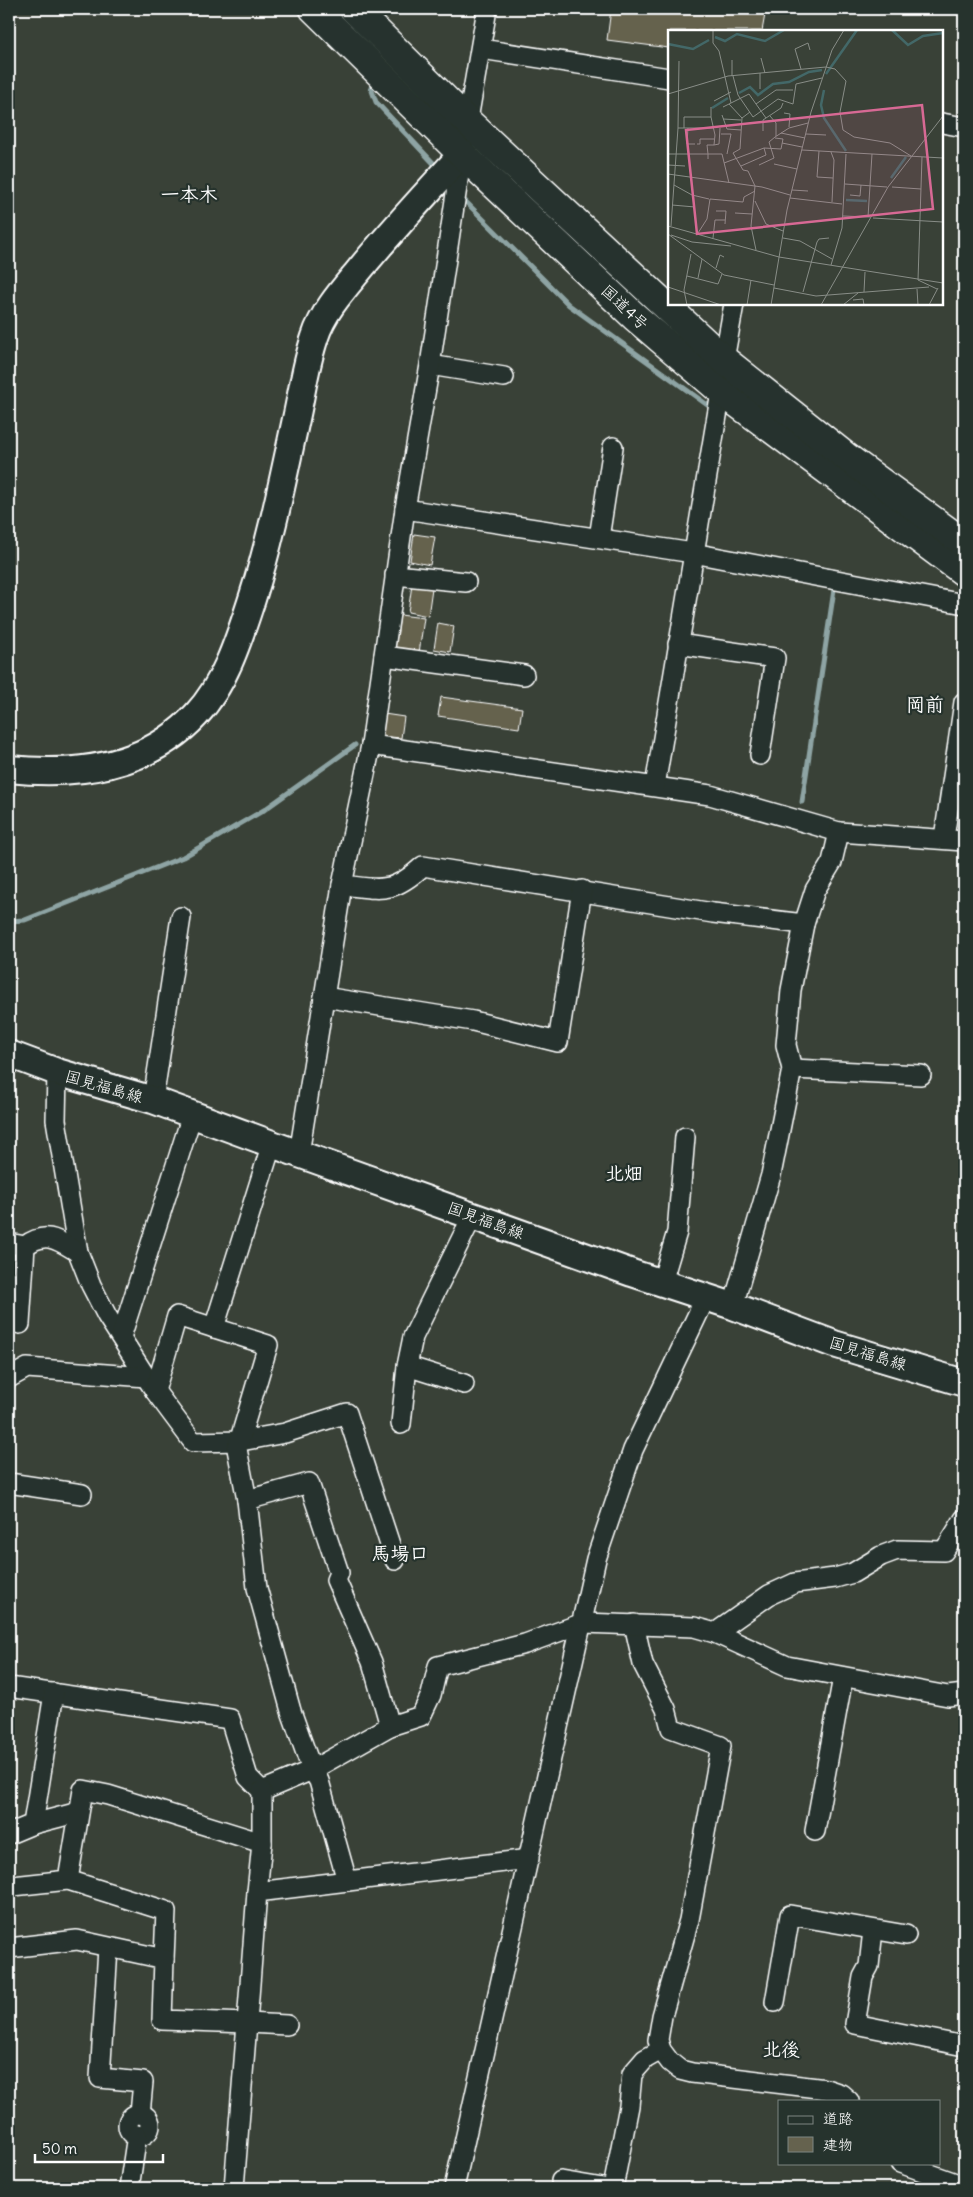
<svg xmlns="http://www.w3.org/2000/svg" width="973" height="2197" viewBox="0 0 973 2197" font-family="Delius,'Klee One',sans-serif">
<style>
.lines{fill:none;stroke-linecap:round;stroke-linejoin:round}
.stream{stroke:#8ea4a4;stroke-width:5}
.building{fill:#65624e;stroke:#fff}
.street-casing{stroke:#fff;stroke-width:22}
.secondary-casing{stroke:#fff;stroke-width:30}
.highway-casing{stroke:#fff;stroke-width:31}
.street{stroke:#26332d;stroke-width:19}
.secondary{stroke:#26332d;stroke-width:26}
.highway{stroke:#26332d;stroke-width:28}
.labels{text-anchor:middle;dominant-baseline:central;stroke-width:4.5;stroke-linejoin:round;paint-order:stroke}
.street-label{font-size:16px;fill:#fff;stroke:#26332d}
.quarter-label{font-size:19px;font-weight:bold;fill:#fff;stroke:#26332d}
.inset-river{fill:none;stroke:#436868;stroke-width:2.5}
.inset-road{fill:none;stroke:#888d87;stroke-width:1}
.view{fill:#d76994;fill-opacity:0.15;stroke:#d76994;stroke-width:2.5}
.inset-edge{fill:none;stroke:#fff;stroke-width:2.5}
</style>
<rect width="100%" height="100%" fill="#394137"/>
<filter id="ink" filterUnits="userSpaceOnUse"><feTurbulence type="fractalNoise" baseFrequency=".02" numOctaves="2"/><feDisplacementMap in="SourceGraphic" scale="10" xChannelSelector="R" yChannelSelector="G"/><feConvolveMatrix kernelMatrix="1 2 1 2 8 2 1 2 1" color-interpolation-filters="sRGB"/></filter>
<g filter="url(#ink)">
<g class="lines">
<!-- stream -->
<g class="stream">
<path d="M371 88 376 102 438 168"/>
<path d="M464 200 569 305 713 409"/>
<path d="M802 802 835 583"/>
<path d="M9 921 25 920 183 857 264 810 355 745"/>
</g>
</g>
<!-- building -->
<g class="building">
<path d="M611 9H766L762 31H669V48L607 40Z"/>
<path d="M414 534 435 537 430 565 410 561Z"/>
<path d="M412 585 432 588 428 616 408 612Z"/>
<path d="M400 615 424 618 419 653 395 649Z"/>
<path d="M438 623 454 626 450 652 434 649Z"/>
<path d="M441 697 522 708 519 728 438 716Z"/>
<path d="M384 714 404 717 401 738 380 736Z"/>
</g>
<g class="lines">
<defs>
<g id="street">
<path d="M481 49 669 78"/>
<path d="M942 123 964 127"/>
<path d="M724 360 734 304"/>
<path d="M430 365 504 377"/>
<path d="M405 509 693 553 964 604"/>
<path d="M599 538 613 447"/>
<path d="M395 575 466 582"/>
<path d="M678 644 775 658 760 755"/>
<path d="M384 656 524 675"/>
<path d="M371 745 710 795 839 832 964 841"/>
<path d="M655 786 719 404 725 394"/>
<path d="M944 838 964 702"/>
<path d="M342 885C381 889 391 895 423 866L713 913 804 924"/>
<path d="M324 997 473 1021 558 1042 582 890"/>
<path d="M792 1069 921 1075"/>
<path d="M57 1072 56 1120 78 1252 91 1285 107 1316 155 1391 193 1442 241 1441 285 1433 347 1413 395 1560"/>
<path d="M153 1100 181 917"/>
<path d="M299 1154 342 885 371 745 405 509 430 365 462 154 487 9"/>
<path d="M9 1243 25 1246C46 1230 58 1240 78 1252"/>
<path d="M662 1282 677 1232 685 1137"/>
<path d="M733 1306 771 1175 792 1069 786 1045 791 990 804 924 815 890 832 862 839 832"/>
<path d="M20 1324 25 1246"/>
<path d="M214 1328 272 1143"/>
<path d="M121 1337 192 1115"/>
<path d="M407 1366 464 1384"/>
<path d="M9 1378 27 1368 146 1377"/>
<path d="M155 1391 177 1316 268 1345 237 1449 247 1500"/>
<path d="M401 1424 407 1366 413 1337 473 1215"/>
<path d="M9 1483 82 1494"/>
<path d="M634 1624 643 1664 666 1709 671 1728 721 1746 689 1920 662 2016 658 2040 661 2050 670 2062 680 2070 692 2073 826 2089 841 2094 849 2101"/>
<path d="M715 1633 769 1595 795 1583 835 1578 853 1573 881 1556 897 1550 944 1551 964 1519"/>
<path d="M9 1687 230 1719 248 1777 262 1791 312 1770 390 1726 421 1716 431 1695 438 1666 525 1644 583 1623 694 1627 715 1633 787 1666 948 1696 964 1694"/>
<path d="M33 1824 79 1812"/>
<path d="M815 1831 843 1677"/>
<path d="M9 1834 33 1824 54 1693"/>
<path d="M68 1880 83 1790 108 1795 262 1843"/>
<path d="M347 1881 319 1781 312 1770 291 1711 257 1588 247 1500 309 1483 339 1573 336 1580 372 1662 390 1726"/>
<path d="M13 1886 68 1880 166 1911 164 1959"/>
<path d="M257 1892 262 1843V1791"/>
<path d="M873 1930 869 1966 863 1977 855 2024 964 2046"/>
<path d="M9 1948 77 1940 164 1959 162 2020 247 2023 257 1892 529 1859"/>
<path d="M108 1948 100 2078 143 2082 140 2114"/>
<path d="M775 2002 790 1915 906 1935"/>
<circle cx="139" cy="2125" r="11"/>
<path d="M900 2163 964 2186"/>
<path d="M561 2181 603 2188"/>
<path d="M129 2188 137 2135"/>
<path d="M234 2188 247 2023 287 2025"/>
<path d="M454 2188 596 1559 633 1450 706 1297"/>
<path d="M613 2188 629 2106 632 2074 645 2059 661 2050"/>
</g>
<g id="secondary">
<path d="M9 769C76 776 147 768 196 715 225 684 239 639 252 599 271 540 283 479 296 419 302 392 306 363 315 337 322 314 341 292 356 274 390 232 427 193 462 154"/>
<path d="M9 1054 57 1072 153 1100 299 1154 632 1273 733 1306 834 1344 964 1383"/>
</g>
<g id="highway">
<path d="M314 9 462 154 635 317 725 394 964 572"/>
<path d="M354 9 468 122 724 360 845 456 964 543"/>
</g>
</defs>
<!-- street casing -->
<use href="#street" class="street-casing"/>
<!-- secondary casing -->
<use href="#secondary" class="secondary-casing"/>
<!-- highway casing -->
<use href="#highway" class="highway-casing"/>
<!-- street -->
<use href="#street" class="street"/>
<!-- secondary -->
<use href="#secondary" class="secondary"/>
<!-- highway -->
<use href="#highway" class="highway"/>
</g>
</g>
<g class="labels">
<!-- street labels -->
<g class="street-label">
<text transform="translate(625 307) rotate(43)">国道4号</text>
<text transform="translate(104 1086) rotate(16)">国見福島線</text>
<text transform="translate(486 1220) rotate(20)">国見福島線</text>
<text transform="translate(868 1353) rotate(17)">国見福島線</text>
</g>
<!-- quarter labels -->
<g class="quarter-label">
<text x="189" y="194">一本木</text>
<text x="925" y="704">岡前</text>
<text x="624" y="1173">北畑</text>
<text x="400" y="1553">馬場口</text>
<text x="781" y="2049">北後</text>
</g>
</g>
<!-- overview -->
<g transform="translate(668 30)">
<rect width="275" height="275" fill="#394137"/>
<path class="inset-river" d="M224 0 240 15 255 6 275 3M47 7 57 11 69 4 97 11 116 0M0 14 25 19 41 10M158 44 189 0M156 60 153 75 156 88 178 121M71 63 82 57 90 65 105 54 121 52 141 42 154 40M44 78 60 68M223 148 238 127M178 170 199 171"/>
<path class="inset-road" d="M45 0V13L51 21 63 73M93 28 97 43M64 30V46M133 39 127 19 140 13 142 20M65 46 70 65 85 87 110 69 125 74 128 54 154 48M92 59V43M0 64 60 46 158 37 167 39 178 51 172 82 175 100 186 107 222 113 243 126M46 71 63 62M61 74 74 88M88 74 98 88M55 77 81 64 88 74 108 60H125M82 82 74 88 72 119 65 123 75 140 80 141 87 156 83 196 88 220M116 83 122 84 121 97M54 85 59 99 73 100M102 86 108 93V106M43 87 47 105 46 115H39L40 124H54L61 153M55 89 73 90M10 98H45M16 98V87H43V77M20 98 19 114H27M95 101V90L113 78 115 73M113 103 137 108M53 104H63L59 124M138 104 158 105M114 113 134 117M29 114H32V109H46M46 115 51 114 52 98M96 118 113 119 115 109 107 108M134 120 275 128M151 121 149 147 165 148M163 122 166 130 164 172M0 124H40V129M254 127 250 250 269 259M56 133 96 118 98 125 73 136M106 134 129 139M0 135 17 136M91 135 106 128 101 112 107 107 121 98 140 93M0 144 94 157 122 165M177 154 219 157M6 155 24 165 41 169M224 157 253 159M124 160 140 161M182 165 192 166 193 155M122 168 174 174M87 171 98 194 115 201M4 175 27 177M48 181H58L57 194M67 183 84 184M175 186 202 187M200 187 204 124M205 188 275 192M0 196 111 227 275 253M3 196 10 98 11 31M30 203 39 189 42 169 75 172 76 167 87 161M0 204 56 245 106 255M3 205 24 212 63 216M45 208 47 190H57M115 208 132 211 164 229M163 235 174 198 178 124M48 238 52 225 56 227M19 246 50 254 54 244M30 248 34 229M0 257 53 275M106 258 148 266 261 257M249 259 250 275M135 262 149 212 151 209 161 208M196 262 197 242M185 270 195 269 196 275M19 275 16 260 23 224M79 275 83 250M103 275 119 180 143 82 164 20 176 0M153 275 220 157 275 86M175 275 190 263M261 275 270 258"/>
<path class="view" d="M254 75 265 179 29 204 18 100Z"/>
<rect width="275" height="275" class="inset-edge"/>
</g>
<!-- margin -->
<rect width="973" height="2197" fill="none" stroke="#26332d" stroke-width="30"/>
<rect x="15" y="15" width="943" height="2167" fill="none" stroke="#fff" stroke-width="2" filter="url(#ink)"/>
<!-- legend -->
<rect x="778" y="2100" width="162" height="65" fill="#26332d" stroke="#7d8581"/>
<rect x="788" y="2116" width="25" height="8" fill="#26332d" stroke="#7d8581"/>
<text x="823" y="2124" font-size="15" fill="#ffffff">道路</text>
<rect x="788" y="2137" width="25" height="15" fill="#65624e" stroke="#7d8581"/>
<text x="823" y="2150" font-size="15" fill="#ffffff">建物</text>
<!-- scale -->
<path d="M35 2154v8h128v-8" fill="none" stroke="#ffffff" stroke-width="2.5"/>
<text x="42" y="2154" font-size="15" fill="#ffffff" stroke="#26332d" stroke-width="4" paint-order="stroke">50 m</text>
</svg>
